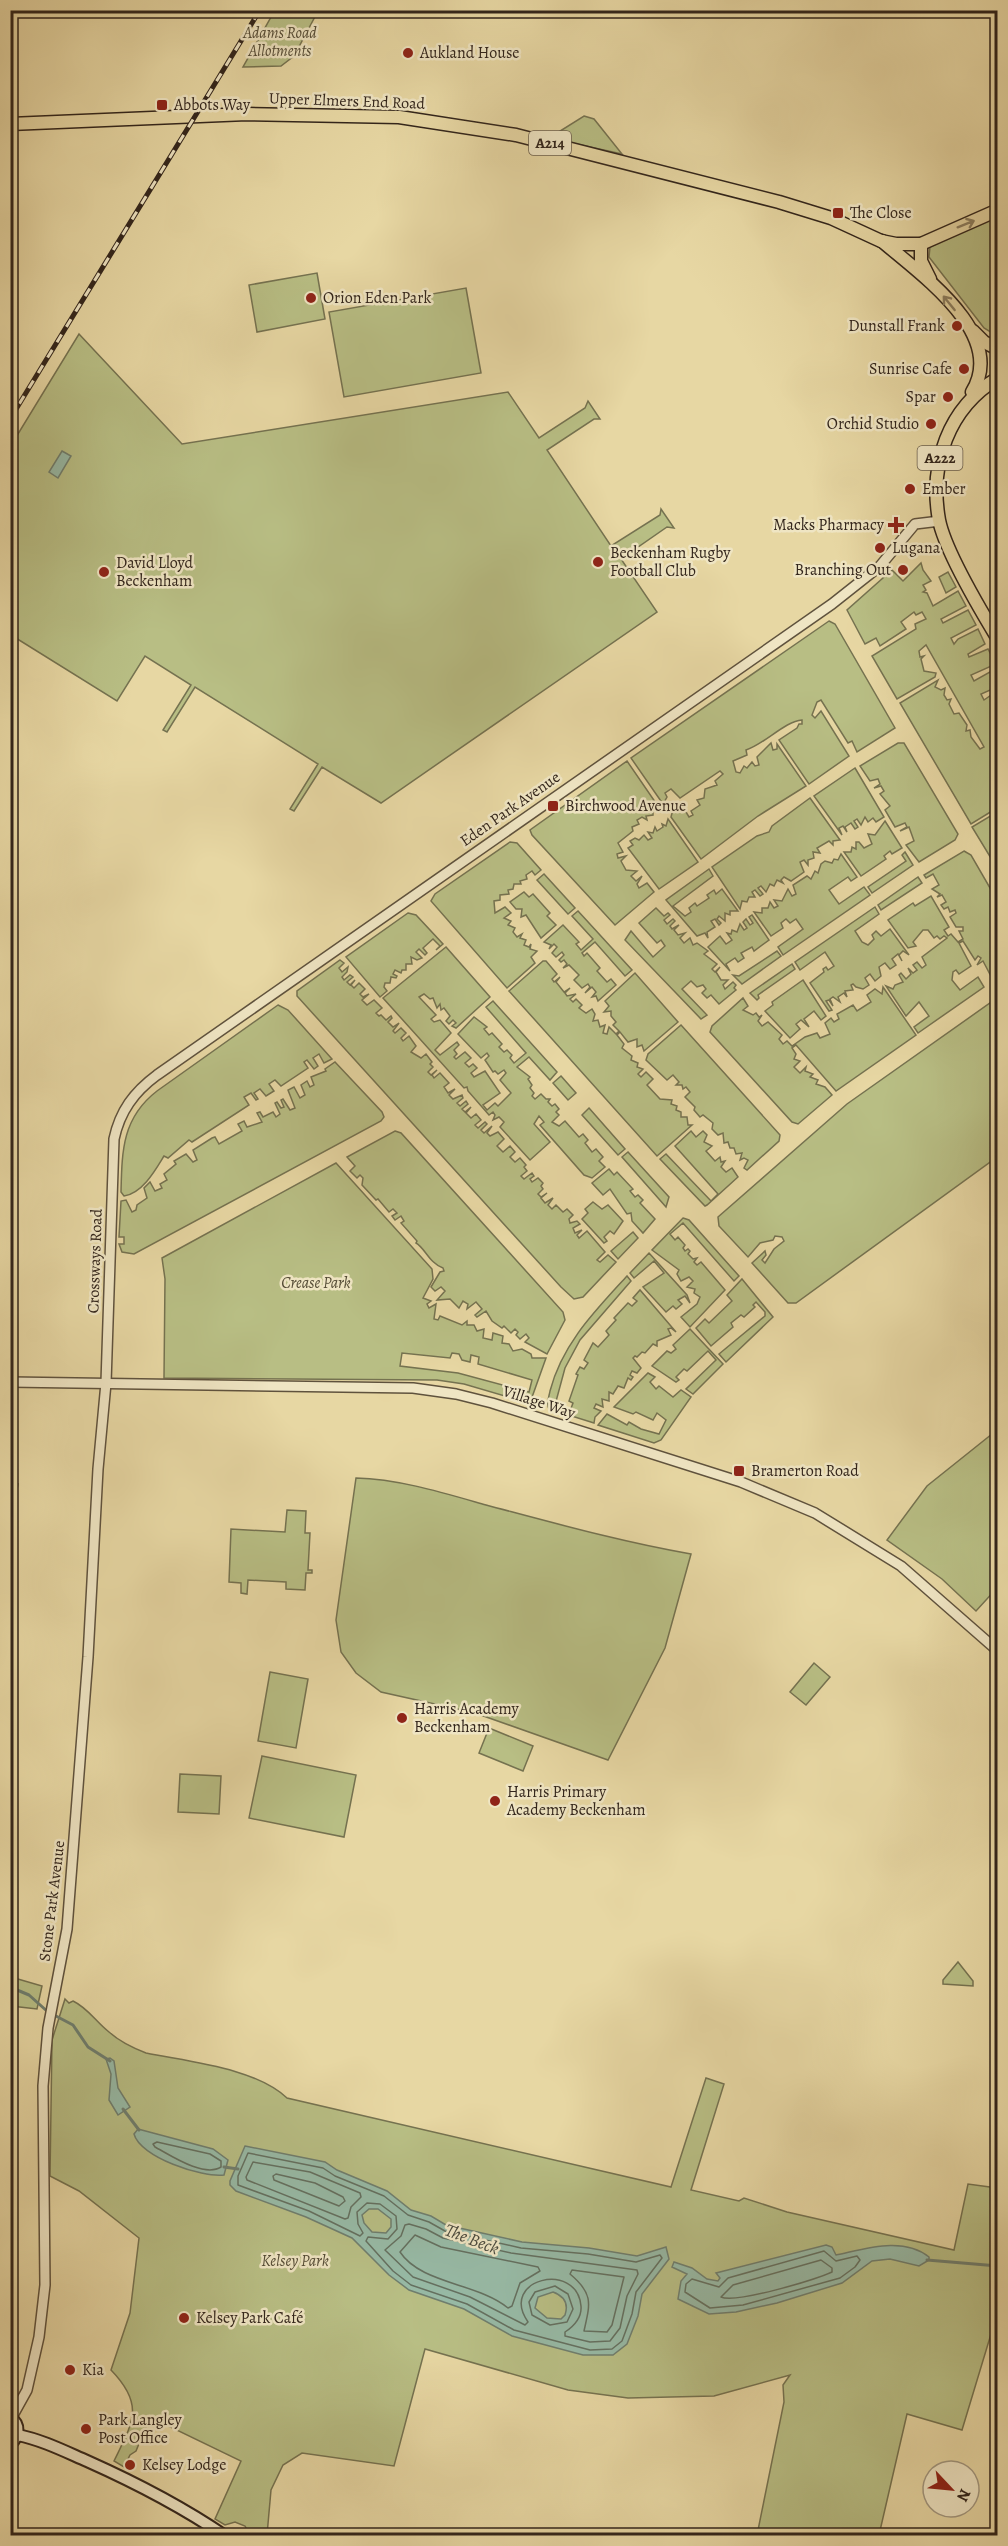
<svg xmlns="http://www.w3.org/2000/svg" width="1008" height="2546" viewBox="0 0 1008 2546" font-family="Alegreya,serif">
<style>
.green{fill:#b8be84;stroke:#757250;stroke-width:1.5;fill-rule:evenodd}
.water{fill:#97baa6;stroke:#6f7e6e;stroke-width:1.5;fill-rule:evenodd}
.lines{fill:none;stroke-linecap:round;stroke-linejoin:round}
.shore{stroke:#647060;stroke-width:1.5}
.stream{stroke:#6f7e6e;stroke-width:3}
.tertiary-casing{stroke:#5f523d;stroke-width:12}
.secondary-casing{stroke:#32251b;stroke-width:14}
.primary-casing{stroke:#32251b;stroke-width:15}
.tertiary{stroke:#efe5c3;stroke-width:9}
.secondary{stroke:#efe5c3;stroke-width:10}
.primary{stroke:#e7d7a3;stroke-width:12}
.rail-casing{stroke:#32251b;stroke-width:5}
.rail{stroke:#efe5c3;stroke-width:3;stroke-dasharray:9;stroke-linecap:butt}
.oneway{stroke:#8c7e5f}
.poi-dot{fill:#8f2418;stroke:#efe5c3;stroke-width:2}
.labels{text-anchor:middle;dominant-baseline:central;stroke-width:5;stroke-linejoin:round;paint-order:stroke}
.shield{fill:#efe5c3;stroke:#6b5f4d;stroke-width:1.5}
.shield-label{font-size:15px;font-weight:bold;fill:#32251b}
.park-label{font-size:16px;font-style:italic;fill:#544b35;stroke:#efe5c3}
.poi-label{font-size:16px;fill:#32251b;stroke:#efe5c3;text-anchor:start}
.street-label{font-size:16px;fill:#32251b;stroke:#efe5c3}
.water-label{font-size:18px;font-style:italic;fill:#4b4a3e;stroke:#efe5c3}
</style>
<rect width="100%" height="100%" fill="#e7d7a3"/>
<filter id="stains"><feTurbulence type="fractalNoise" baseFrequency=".00333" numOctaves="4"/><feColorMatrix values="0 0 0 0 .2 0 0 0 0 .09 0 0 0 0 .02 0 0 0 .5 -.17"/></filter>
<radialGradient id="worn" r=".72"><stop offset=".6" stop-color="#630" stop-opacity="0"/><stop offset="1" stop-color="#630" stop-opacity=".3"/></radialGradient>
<!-- green -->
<g class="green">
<path d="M275 10 318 11 294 56 281 66 243 67Z"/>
<path d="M584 116 594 119 622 154 549 138Z"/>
<path d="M995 216 997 217V336L984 328 929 257 930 247Z"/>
<path d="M317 273 325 319 257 332 249 285Z"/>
<path d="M466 288 481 373 344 397 329 312Z"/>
<path d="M79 334 182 444 508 392 539 438 585 408 588 401 600 419H594L547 450 611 546 660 515 661 509 674 528 667 527 621 559 657 612 381 803 322 767 294 811 290 809 318 764 195 687 167 732 163 730 191 685 145 656 117 701 11 635 10 447Z"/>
<path d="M921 563 923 570 931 581 923 585 926 590 923 592 927 593 933 606 958 591 966 606 941 619 943 623 968 610 976 625 951 638 954 644 958 639 978 629 985 644 968 654 969 657 988 649 996 664 971 675 974 681 997 668V687L981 694 984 700 997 691V711L991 713 994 720 997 719V808L971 824 900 703 938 680 935 687 941 690 945 688 944 695 947 700 951 699 949 704 954 714 959 713 967 725 966 731 970 730 971 737 980 749 984 747 926 645 919 651 920 657 924 656 921 659 924 671 936 673 935 677 897 699 872 656 916 629 915 624 926 619 922 612 916 615 914 612 901 622 906 629 880 646 876 638 865 644 847 610 892 570 903 581Z"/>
<path d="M948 572 956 587 946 593 939 577Z"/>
<path d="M829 621 835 624 895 728 857 752 852 741 848 743 821 700 817 702 812 715 815 718 821 711 849 756 809 784 779 740 797 728 799 724H802V720C785 721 765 744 746 750L747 755 733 761 736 772 740 773 744 766 747 768 752 762 755 766 759 765 757 757 771 743 773 750 777 749V744L806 786 758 816 701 859 671 817 672 813 683 807 689 817 693 815 691 811 700 805 697 800 704 798 705 789 717 785 715 781 723 774 720 771 680 798 671 789 665 793 667 797 663 804 631 758Z"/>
<path d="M898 743H904L958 834 955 840 919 862 906 845 914 841 909 827 900 831 907 827 905 823 895 827 885 810 890 806 880 794 884 791 881 786 874 788 880 784 878 779 870 781 860 766Z"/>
<path d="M627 761 660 809H653V815L646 816 647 820 642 817 637 820 639 824 632 827 633 831 618 843 623 852 617 854 618 858 626 856 621 861 626 870 637 871 631 876 636 881 642 876 637 884 639 888 647 883 654 892 615 925 532 835 530 830Z"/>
<path d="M855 768 884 817 876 822 873 818 868 822 865 817 861 825 857 819 854 821 858 827 855 829 851 823 845 827 847 832 843 826 839 828 842 835 814 796Z"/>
<path d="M810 798 840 840 833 841V845L829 841 817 848 820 853 813 852 814 858 808 860V865L804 860 800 862 804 872 791 881 784 877 781 880 783 883 777 880 774 886 770 884 766 892 761 886 758 888 763 894 760 896 755 890 752 892 755 897H749L747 902 742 901 740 909 712 867 757 836 769 832 772 826Z"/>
<path d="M997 812V868L972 827Z"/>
<path d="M668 819 698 862 659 889 628 848 633 845 630 841 635 838 639 840 644 835 648 840 652 838 648 832 653 833 655 827 657 831 663 827 662 824 666 826Z"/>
<path d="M885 821 902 848 892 854 890 851 884 856 886 859 861 876 844 852H851L852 847 856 849V842H859L864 848 872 844 868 834 875 835Z"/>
<path d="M510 842 517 843 541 870 535 875 532 871 526 875 527 879 520 881 521 884H514L513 889 508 890 509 894 500 895V900L494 901 495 913 505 907 511 913 504 918 511 921 508 925 515 928 513 932 517 937 522 934 520 938 526 940 524 945 529 947 531 944 530 949 537 951 531 957 535 963 507 988 431 901 435 894Z"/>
<path d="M964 851 971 855 997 900V977L993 980 983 961 977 965 981 958 978 956 975 960 963 941 959 943 971 966 959 974 956 970 953 972 952 980 960 990 978 977 984 987 918 1033 914 1027 929 1016 919 1002 906 1016 886 986 893 989 895 985 903 982 899 975 901 973 906 979 911 974 908 968 913 973 917 970 913 965 917 962 922 968 926 965 922 957 947 938 944 936 940 939 937 936 934 938 928 930H923L913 942 916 946 908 948 888 920 913 903 915 906 931 896 949 927 944 930 948 936 951 934 958 942 963 939 959 931H963V927H956L950 917 956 913 955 910 950 912 948 907 944 909 941 905 946 902 942 895 937 897 940 894 932 889 939 885 933 874 926 878 924 875Z"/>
<path d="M905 852 913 865 872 893 868 887 906 861 902 855Z"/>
<path d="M841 854 857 877 851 881 848 877 829 890 839 904 864 887 870 895 783 955 778 947 803 929 796 919 790 923 786 919 781 923 783 928 771 936 754 912 762 913V908H768L770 902 774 908 778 906 774 900 782 901 788 889 792 896 796 894 793 885 807 876 811 879 815 871 818 873 821 864 825 861 832 863 834 859 838 860Z"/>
<path d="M709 869 713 876 673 906 685 916 691 912 689 908 695 903 697 906 709 898 707 895 714 890 716 894 722 889 738 911H730V915L725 913V921L719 916 717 919 721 923 719 925 715 919 711 921 715 927 707 932 708 938 705 933 697 936 666 900Z"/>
<path d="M544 874 575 908 568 914 537 880Z"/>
<path d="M918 877 922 883 881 910 878 905Z"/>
<path d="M524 892 529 897 533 894 550 913 547 916 556 925 541 938 526 915 521 917 522 909H516L510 902Z"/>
<path d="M875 907 879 914 855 931 862 942 868 945 874 939 872 935 876 931 881 936 890 929 909 955 903 951 899 955 902 961 898 954 892 959 896 965 890 969 885 963 879 967 881 976 875 981 870 974 865 978 869 985 863 989 856 987 853 984 851 985 853 990 845 991 847 997 844 993 838 997 840 1002 833 997 830 999 833 1006 829 1000 826 1001 832 1010 829 1011 810 983 824 972 823 969 826 967 828 970 834 966 825 952 800 970 795 962Z"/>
<path d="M656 908 664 916 668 913 670 915 664 920 667 924 673 919 675 921 670 926 672 929 679 925 674 930 678 935 685 933 680 938 684 943 690 938 693 945 697 943 708 951 704 954 717 964 712 969 715 972 720 967 716 972 721 980H728L723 985 725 989 733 982 736 985 734 988 736 990 719 1004 711 995 707 998 702 993 706 989 703 985 697 987 691 981 682 989 707 1015 701 1019 625 940 631 931 653 957 665 946 661 940 657 943 639 923Z"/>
<path d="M578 911 632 970 625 976 595 942 582 953 584 956 587 953 600 968 597 971 607 982 611 979 616 985 598 1001 596 996 592 997 596 992 592 987 585 993 590 987 588 984 582 988 574 980 579 975 569 965 563 968 567 964 564 960 561 962 559 960 564 955 562 952 556 957 552 953 557 947 554 944 549 949 551 945 544 942 563 925 579 942 576 944 581 950 593 939 572 916Z"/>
<path d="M408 913 416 915 443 944 436 950 440 946 433 939 423 948 427 953 425 955 419 949 416 952 422 958 417 960 411 957 412 964H406V970H402L401 973 395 970 393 974 397 976 396 978 391 977 390 983H385L384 987 387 991 380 997 346 957Z"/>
<path d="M752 915 769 940 754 951 752 947 741 953 744 958 738 962 735 958 726 964 730 971 708 947 720 936 726 944 732 940 727 933 731 934 732 930 737 932 740 924 744 930 747 928 743 922 746 919 750 925 753 923 749 917Z"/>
<path d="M446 947 490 997 456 1028 452 1026 456 1023 453 1020 449 1024 446 1021 450 1016 444 1008 441 1010 440 1004 437 1008 433 998 430 999 424 994 419 997 436 1015 431 1019 434 1022 440 1020 451 1033 435 1050 440 1055 457 1042 459 1045 454 1050 457 1054 454 1057 456 1059 465 1052 471 1058 465 1063 469 1067 473 1064 477 1068 471 1073 474 1077 485 1071 500 1093 483 1105 487 1110 495 1103 498 1106 511 1093 500 1080 506 1073 504 1070 498 1074 495 1071 493 1072 485 1060 489 1056 487 1053 481 1058 458 1034 474 1017 487 1027 484 1029 489 1035 492 1033 502 1044 499 1047 504 1052 507 1050 512 1055 510 1058 514 1063 526 1053 486 1007 493 1001 557 1072 550 1080 529 1057 517 1067 530 1077 528 1079 532 1085 530 1088 534 1093 532 1096 535 1099 541 1094 546 1099H550L548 1102 552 1106 555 1104 559 1109 556 1112 559 1115 552 1122 559 1126 565 1121 579 1137 583 1134 588 1140 585 1143 592 1152 596 1149 603 1157 599 1161 605 1167 592 1178 584 1175 540 1125 544 1122 539 1116 534 1124 550 1142 530 1160 500 1127 504 1122 499 1117 493 1120 495 1115 493 1112 489 1115 468 1091 467 1087 464 1088 383 998Z"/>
<path d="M777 951 781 956 742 984 733 975 739 976Z"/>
<path d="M340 960 344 963 339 968 342 972 348 967 347 972 342 977 344 980 350 975 353 977 347 982 350 985 355 980 351 985 354 988 359 983 365 989 360 994 363 997 369 994 362 1000 367 1005 374 1000 382 1008 376 1013 379 1016 381 1015 386 1020 391 1016 392 1018 388 1022 393 1027 399 1023 393 1031 395 1033 401 1028 406 1033 401 1038 403 1041 409 1036 416 1046 411 1052 421 1058 426 1054 432 1062 430 1064 433 1067 428 1072 431 1075 437 1070 432 1075 434 1078 440 1073 449 1083 444 1087 448 1093 455 1089 449 1095 453 1099 462 1095 463 1098 457 1103 460 1106 466 1101 468 1104 462 1109 465 1112 471 1107 466 1113 471 1118 476 1114 481 1120 475 1125 478 1128 485 1122 487 1124 481 1130 484 1133 492 1126 487 1133 490 1136 498 1132 504 1139 497 1146 503 1152 510 1146 515 1152 510 1157 515 1162 520 1158 526 1165 524 1167 527 1171 521 1176 524 1179 532 1173 534 1176 530 1179 532 1182 538 1178 543 1183 541 1186 543 1189 538 1194 541 1197 547 1193 541 1198 545 1203 553 1198 548 1205 552 1209 556 1205 563 1212 567 1209 573 1215 569 1219 570 1223 577 1221 580 1224 573 1228 575 1233 582 1230 577 1235 579 1238 587 1231 605 1252 597 1260 600 1262 608 1255 616 1262 583 1297 574 1299 561 1287 297 996V991Z"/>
<path d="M543 961H546L557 974 552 979 554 982 560 977 556 982 564 992 570 988 565 993 567 996 576 994 570 999 573 1002 576 999 582 1005 579 1008 586 1013 592 1009 595 1014 593 1021 598 1020 600 1027 605 1025 603 1033 607 1034 609 1027 616 1034 619 1031 613 1025 616 1022 611 1016V1011L604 1012 609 1006 605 1001 635 973 678 1022 644 1051 642 1045 637 1047V1039L628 1042 620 1032 617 1035 624 1044 622 1048 632 1056 631 1060 638 1063 637 1067 643 1069 638 1074 641 1077 646 1072 653 1079 647 1085 660 1099 672 1100 671 1104 677 1106 676 1110 681 1112V1117H687L688 1125H692L657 1156 509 991Z"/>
<path d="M792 964 795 969 758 995 759 998 757 1000 750 993Z"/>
<path d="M803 980 826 1016 821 1020 814 1011 804 1019 809 1027 801 1020 796 1024 800 1029 790 1038 765 1011 773 1005 772 1002Z"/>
<path d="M883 987 916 1035 836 1091 796 1045 792 1048 796 1054 794 1059 800 1061 794 1067 800 1073 806 1067 805 1071 813 1074 810 1077 818 1080 816 1084 825 1087 832 1095 798 1124 792 1122 710 1032 712 1026 743 998 748 1006 743 1010 753 1015 756 1013 759 1017 762 1015 758 1021 762 1026 768 1022 782 1035 779 1039 783 1044 787 1041 792 1046 805 1037 817 1033 820 1038 830 1034 825 1023 831 1018 834 1022 839 1019 837 1014 853 1005 857 1011 871 1002 867 995 875 989 882 994Z"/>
<path d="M997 998V1157L796 1303H788L752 1263 765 1251 766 1255 762 1260 765 1263 774 1249 784 1241 782 1237 775 1236 773 1240 760 1243 748 1257 719 1226 718 1217 847 1104Z"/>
<path d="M278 1005 288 1010 332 1059 324 1063 319 1054 313 1058 318 1066 314 1069 307 1060 304 1062 308 1068 281 1086 275 1080 269 1084 274 1091 266 1096 260 1089 254 1093 258 1099 256 1100 251 1093 244 1097 249 1105 192 1142 189 1140 168 1158 164 1156C156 1169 143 1193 124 1196L121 1192C122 1151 122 1118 157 1091Z"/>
<path d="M681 1025 780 1135 779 1141 747 1170 744 1168 748 1160 744 1158 740 1160 742 1153 736 1154 734 1148H730L728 1142 724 1143 723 1133 718 1135 712 1129 713 1123 703 1115 700 1117 694 1110 695 1107 685 1097 690 1092 686 1087 683 1089 682 1085H676L679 1082 673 1075 667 1080 646 1060 648 1054Z"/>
<path d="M335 1062 382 1112 384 1117 381 1121 134 1254 122 1252 119 1244H124V1237H119L121 1201 126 1200 132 1212 136 1210 137 1205 147 1198 144 1188 150 1182 155 1191 162 1188 160 1184 167 1180 164 1174 176 1164 174 1161 186 1154 193 1162 197 1160 193 1150 212 1138 215 1137 219 1144 242 1131 238 1124 244 1121 247 1127 262 1122 257 1113 260 1112 263 1117 273 1112 276 1117 280 1114 275 1103 277 1102 281 1108 284 1107 281 1100 283 1099 290 1110 295 1108 288 1090 294 1087 300 1098 305 1095 301 1085 307 1081 310 1087 314 1085 311 1077 326 1071 325 1069Z"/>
<path d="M561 1076 576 1093 568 1100 553 1083Z"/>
<path d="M589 1108 625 1149 618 1155 582 1115Z"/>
<path d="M395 1131 401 1133 563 1312 565 1320 547 1354 525 1342 529 1338 526 1334 520 1339 516 1335 518 1332 515 1329 511 1333 504 1326 502 1328 492 1321 486 1311 477 1317 475 1315 482 1309 476 1302 467 1309 468 1304 463 1301 459 1308 450 1299 437 1300 445 1291 441 1287 435 1291 431 1287 440 1272 444 1271 443 1268C429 1263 425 1248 416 1243L417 1241 401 1223 404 1221 401 1216 395 1220 392 1216 397 1213 393 1209 389 1212 378 1199 376 1200 362 1185 363 1178 360 1175 357 1178 350 1171 355 1166 347 1157Z"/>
<path d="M691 1131 696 1137 703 1131 707 1135 704 1142 712 1146 706 1151 715 1161 720 1157 721 1162 725 1161 721 1167 726 1172 732 1168 738 1177 707 1205 705 1206 660 1159 666 1154 711 1201 718 1194 675 1146Z"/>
<path d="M628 1152 669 1197 666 1207 622 1157Z"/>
<path d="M336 1163 432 1269 433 1279 423 1298 431 1301 427 1304 429 1308 436 1304 434 1319 438 1320 440 1316 462 1325 467 1321V1325H474L477 1331 484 1329 483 1338 492 1340 493 1333 503 1336 502 1343 509 1344 513 1351 522 1349 531 1354 532 1358H546L531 1400 522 1401 464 1384 437 1380 164 1378 165 1279 162 1258ZM452 1353 459 1354 462 1360 470 1362 471 1355 479 1357 478 1364 532 1380 529 1392 458 1373 400 1366 402 1353 450 1358Z"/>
<path d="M609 1169 614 1175 617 1172 633 1189 630 1191 635 1197 638 1195 643 1200 640 1203 655 1219 643 1233 632 1221 631 1213 627 1214 610 1189 603 1195 592 1183Z"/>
<path d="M593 1202 602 1209 608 1205 623 1221 614 1234 610 1231 604 1237 607 1241 604 1243 582 1219 588 1213 585 1209Z"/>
<path d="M683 1218 689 1220 739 1276 734 1281 683 1223 670 1234 675 1240 678 1237 685 1245 683 1248 685 1251 688 1249 690 1251 688 1254 693 1259 697 1258 694 1262 697 1265 701 1262 725 1290 690 1327 681 1317 697 1304 700 1297 694 1293 695 1289 687 1287 693 1281 689 1277 681 1281 677 1274 679 1270 652 1250Z"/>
<path d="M633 1232 638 1238 618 1259 611 1251Z"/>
<path d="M649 1253 687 1295 690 1303 685 1296 678 1300 682 1304 676 1309 673 1306 666 1312 643 1287 664 1273 654 1261 634 1278 630 1273Z"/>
<path d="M627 1276 631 1281 580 1340 565 1368 555 1405 570 1411 573 1403 569 1401 578 1375 576 1374 580 1367 584 1369 588 1363 584 1360 593 1343 598 1347 609 1335 606 1331 616 1320 614 1318 628 1303 632 1306 637 1301 633 1298 640 1290 676 1332 671 1328 668 1329 671 1335 657 1341V1346L653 1344 645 1353 642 1352 637 1357 635 1356 633 1358 641 1368 637 1373 632 1371 630 1375 633 1377 631 1380 628 1378 624 1388 618 1386 613 1394 609 1392V1401L602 1399 603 1407 596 1404 594 1408 601 1411 595 1417 594 1423 549 1409C546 1403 549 1397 550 1391 562 1344 595 1311 627 1276Z"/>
<path d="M742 1279 773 1317 726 1362 719 1354 765 1316V1312L756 1302 753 1305 755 1307 744 1317 741 1315 731 1323 733 1327 711 1346 696 1328 705 1319 709 1323 732 1301 727 1295Z"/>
<path d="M690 1329 723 1364 693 1394 686 1389 716 1360 708 1351 687 1371 684 1369 676 1377 679 1380 676 1382 652 1366 667 1351 671 1353 676 1349 673 1345Z"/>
<path d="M648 1373 655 1377 650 1382 656 1389 659 1386 673 1397 681 1390 691 1397 661 1440 654 1443 598 1425 607 1414 627 1425 629 1422 641 1429 659 1434 666 1420 657 1413 653 1420 636 1412 633 1414 614 1407Z"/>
<path d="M997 1430V1588L976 1611 942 1579 887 1540 927 1486Z"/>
<path d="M356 1478C399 1479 444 1493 486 1505 554 1523 622 1542 691 1554L665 1648 608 1760 475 1713 381 1692 356 1673 341 1652 336 1620Z"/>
<path d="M11 1483 18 1484 11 1526 10 1483Z"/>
<path d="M287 1510 306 1511 305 1533H310L308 1570H312V1573H306L305 1590 286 1589V1582L248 1580 247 1594 241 1593V1583L229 1582 231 1529 285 1532Z"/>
<path d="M814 1663 830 1677 806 1705 790 1692Z"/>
<path d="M270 1672 308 1679 296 1748 258 1741Z"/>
<path d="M489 1728 533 1746 523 1771 479 1753Z"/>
<path d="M262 1756 356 1775 344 1837 249 1818Z"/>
<path d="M180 1774 221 1776 219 1814 178 1812Z"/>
<path d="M958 1962 973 1981V1986L943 1984V1980Z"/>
<path d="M11 1977 42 1986 37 2009 11 2006Z"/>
<path d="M65 1999 69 2003 73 2001C88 2008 96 2022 109 2032 119 2041 133 2048 146 2053 190 2062 255 2068 287 2098L671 2187 706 2078 724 2084 691 2190 739 2201 744 2198 787 2212 954 2250 968 2184 997 2188V2331L991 2334 962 2430 907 2414 879 2535H757L784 2402 783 2385 790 2375 714 2396 628 2398 568 2390 425 2349 394 2466 302 2453 283 2465 271 2490 267 2535H250L245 2526 235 2522 225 2525 215 2519 241 2461 150 2417 136 2451 130 2455 124 2467 114 2461C133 2422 145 2405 111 2370L130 2313 139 2238 79 2191 50 2176 52 2040Z"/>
</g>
<!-- water -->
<g class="water">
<path d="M62 451 71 456 58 478 49 472Z"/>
<path d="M110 2058 114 2061 118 2088 130 2107 118 2115 109 2100 111 2074 106 2059Z"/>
<path d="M138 2129 213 2149 228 2160 224 2175C202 2178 140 2157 134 2134Z"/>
<path d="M245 2146 325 2162 337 2170 387 2191 411 2210 431 2216 446 2225 522 2242 589 2248 637 2256 666 2247 669 2259 642 2294 638 2316 627 2344 613 2355H583L512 2336 464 2309 409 2290 389 2275 352 2238 306 2217 236 2191 230 2185V2181ZM369 2209H378L391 2219V2227L386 2233 372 2232 364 2223 362 2215ZM553 2292C564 2296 569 2303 565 2315L561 2319 547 2318 535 2308 538 2297Z"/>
<path d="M826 2245 832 2247 836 2255C865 2249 903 2236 929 2257V2260L919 2266 890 2259 872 2261 842 2283 777 2303 736 2312 709 2314 678 2299 681 2281 687 2274 672 2267 674 2262 692 2268 707 2279 718 2281 720 2278 716 2273Z"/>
</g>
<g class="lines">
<!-- shore -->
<g class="shore">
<path d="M157 2142 210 2154 221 2161V2167C204 2178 170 2155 155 2147L153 2144Z"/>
<path d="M248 2153 323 2168 335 2176 384 2196 408 2215 429 2222 445 2231 521 2248 588 2254 636 2262 660 2255 662 2258 636 2292 632 2314 622 2341 612 2349 590 2350 514 2330 467 2304 411 2285 393 2271 366 2241 368 2237 388 2239 397 2229 396 2216 380 2204 367 2203 357 2212 358 2224 363 2233 360 2236 309 2211 238 2185V2176Z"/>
<path d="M253 2162 310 2172 360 2193 361 2197 351 2207 348 2218 345 2219 247 2180 246 2177Z"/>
<path d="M276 2174 315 2183 343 2197 345 2201 339 2206 274 2180 273 2176Z"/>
<path d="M409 2224 426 2229 443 2238 511 2253 637 2270 638 2274 627 2296 620 2328 610 2341 590 2342 565 2336V2332C574 2326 582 2318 581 2306 577 2260 498 2279 528 2322L525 2325 470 2297 413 2277 385 2250 401 2236 405 2225Z"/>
<path d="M415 2235 441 2247 538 2267 540 2271 520 2283 512 2306 508 2308C478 2283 421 2284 400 2252Z"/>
<path d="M824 2251 836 2261 857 2256 860 2260 855 2267 840 2278 743 2305 710 2308 685 2292 686 2284 692 2279 719 2287 728 2278Z"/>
<path d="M821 2260 832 2268V2272C814 2280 735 2304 721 2297L733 2285Z"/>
<path d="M572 2270 624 2277 612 2325 607 2332 584 2331C590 2304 594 2294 570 2274Z"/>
<path d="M555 2286 568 2294 573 2309 567 2322 550 2325 532 2315 529 2302 535 2292Z"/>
</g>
<!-- stream -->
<g class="stream">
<path d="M10 1987 29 1995 48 2012"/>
<path d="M54 2015 73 2025 88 2047 110 2061"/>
<path d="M123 2109 139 2130"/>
<path d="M224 2167 238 2169"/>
<path d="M927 2260 998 2266"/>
</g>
<defs>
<g id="tertiary">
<path d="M10 1382 413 1388 456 1394 492 1403 741 1482 815 1513 901 1566 998 1651"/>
<path d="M12 2417 27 2390 39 2337 45 2285 43 2086 48 2028 67 1929 88 1657 98 1469 106 1383 114 1139C120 1111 134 1092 157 1075L832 604 880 566 915 524 940 521"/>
</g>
<g id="secondary">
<path d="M10 2417C21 2425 19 2436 10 2445"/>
<path d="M18 2435C42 2440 64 2451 87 2461 134 2482 181 2506 225 2536"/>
</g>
<g id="primary">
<path d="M10 124 247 114 399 117 516 135 779 202 831 218 881 241 896 244H921L998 210"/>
<path d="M882 241C920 274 1008 334 972 392"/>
<path d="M921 244V261L930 279"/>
<path d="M973 331 984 342 998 349"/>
<path d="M998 378C948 408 929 464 939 520 945 550 981 611 998 639"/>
</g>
</defs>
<!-- tertiary casing -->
<use href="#tertiary" class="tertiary-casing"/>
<!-- secondary casing -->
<use href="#secondary" class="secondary-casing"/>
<!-- primary casing -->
<use href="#primary" class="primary-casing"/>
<!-- tertiary -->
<use href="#tertiary" class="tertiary"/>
<!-- secondary -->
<use href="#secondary" class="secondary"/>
<!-- primary -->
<use href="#primary" class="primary"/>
<defs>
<path id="rail" d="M10 419 260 10"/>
</defs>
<!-- rail casing -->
<use href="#rail" class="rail-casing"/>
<!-- rail -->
<use href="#rail" class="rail"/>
</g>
<!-- one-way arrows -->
<defs><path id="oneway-shaft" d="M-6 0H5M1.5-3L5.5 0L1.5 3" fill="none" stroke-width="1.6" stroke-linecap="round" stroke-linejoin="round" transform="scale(1.5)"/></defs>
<g class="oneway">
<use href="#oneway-shaft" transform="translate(966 224) rotate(-22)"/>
<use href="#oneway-shaft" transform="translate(949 303) rotate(-129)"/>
</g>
<!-- markers -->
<g class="poi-dot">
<circle cx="408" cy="53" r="6"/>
<rect x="156" y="99" width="12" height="12" rx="3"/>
<rect x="832" y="207" width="12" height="12" rx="3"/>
<circle cx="311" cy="298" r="6"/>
<circle cx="957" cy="326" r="6"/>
<circle cx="964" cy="369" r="6"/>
<circle cx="948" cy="397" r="6"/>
<circle cx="931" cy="424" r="6"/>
<circle cx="910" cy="489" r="6"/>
<path d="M893 516h6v6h6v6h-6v6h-6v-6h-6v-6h6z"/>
<circle cx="880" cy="548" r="6"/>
<circle cx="598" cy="562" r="6"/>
<circle cx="903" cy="570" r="6"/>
<circle cx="104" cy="572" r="6"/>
<rect x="547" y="800" width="12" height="12" rx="3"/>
<rect x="733" y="1465" width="12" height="12" rx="3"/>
<circle cx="402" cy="1718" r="6"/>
<circle cx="495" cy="1801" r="6"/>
<circle cx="184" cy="2318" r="6"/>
<circle cx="70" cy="2370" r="6"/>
<circle cx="86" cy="2429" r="6"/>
<circle cx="130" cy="2465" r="6"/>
</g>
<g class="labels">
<!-- shield labels -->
<g class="shield">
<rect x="529" y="131" width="42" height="24" rx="4.5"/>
<rect x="917.5" y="446" width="45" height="24" rx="4.5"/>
</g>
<g class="shield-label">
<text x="550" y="143">A214</text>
<text x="940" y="458">A222</text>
</g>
<!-- park labels -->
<g class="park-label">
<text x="280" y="33">Adams Road<tspan x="280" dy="18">Allotments</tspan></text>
<text x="316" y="1283">Crease Park</text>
<text x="295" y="2261">Kelsey Park</text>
</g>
<!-- poi labels -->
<g class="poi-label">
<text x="420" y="53">Aukland House</text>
<text x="174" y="105">Abbots Way</text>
<text x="850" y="213">The Close</text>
<text x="323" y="298">Orion Eden Park</text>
<text x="945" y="326" text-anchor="end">Dunstall Frank</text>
<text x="952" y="369" text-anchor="end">Sunrise Cafe</text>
<text x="936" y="397" text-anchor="end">Spar</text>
<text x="919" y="424" text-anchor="end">Orchid Studio</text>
<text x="922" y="489">Ember</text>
<text x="884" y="525" text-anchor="end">Macks Pharmacy</text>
<text x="892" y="548">Lugana</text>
<text x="610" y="553">Beckenham Rugby<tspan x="610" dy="18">Football Club</tspan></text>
<text x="116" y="563">David Lloyd<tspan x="116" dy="18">Beckenham</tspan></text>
<text x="891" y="570" text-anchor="end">Branching Out</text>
<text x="565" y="806">Birchwood Avenue</text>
<text x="751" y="1471">Bramerton Road</text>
<text x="414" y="1709">Harris Academy<tspan x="414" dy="18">Beckenham</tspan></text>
<text x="507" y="1792">Harris Primary<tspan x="507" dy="18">Academy Beckenham</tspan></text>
<text x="196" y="2318">Kelsey Park Café</text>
<text x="82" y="2370">Kia</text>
<text x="98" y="2420">Park Langley<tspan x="98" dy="18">Post Office</tspan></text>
<text x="142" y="2465">Kelsey Lodge</text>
</g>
<!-- street labels -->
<g class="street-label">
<text transform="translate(347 101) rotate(2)">Upper Elmers End Road</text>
<text transform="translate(510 809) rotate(-35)">Eden Park Avenue</text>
<text transform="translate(95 1261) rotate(-88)">Crossways Road</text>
<text transform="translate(539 1402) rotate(18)">Village Way</text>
<text transform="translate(52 1901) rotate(-83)">Stone Park Avenue</text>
</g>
<!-- water labels -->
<g class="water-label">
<text transform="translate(472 2239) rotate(21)">The Beck</text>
</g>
</g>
<!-- margin -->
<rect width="1008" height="2546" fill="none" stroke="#e7d7a3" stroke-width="36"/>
<rect x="12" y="12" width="984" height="2522" fill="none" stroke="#32251b" stroke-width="3"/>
<rect x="18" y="18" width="972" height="2510" fill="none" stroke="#32251b" stroke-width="1.5"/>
<!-- north arrow -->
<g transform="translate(951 2489) rotate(116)"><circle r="28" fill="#efe5c3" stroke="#a39880" stroke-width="1.5"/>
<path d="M0-4.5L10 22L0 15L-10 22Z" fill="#8f2418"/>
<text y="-9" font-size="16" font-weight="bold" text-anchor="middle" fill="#32251b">N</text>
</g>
<rect width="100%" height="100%" filter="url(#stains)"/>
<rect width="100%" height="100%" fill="url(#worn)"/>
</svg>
